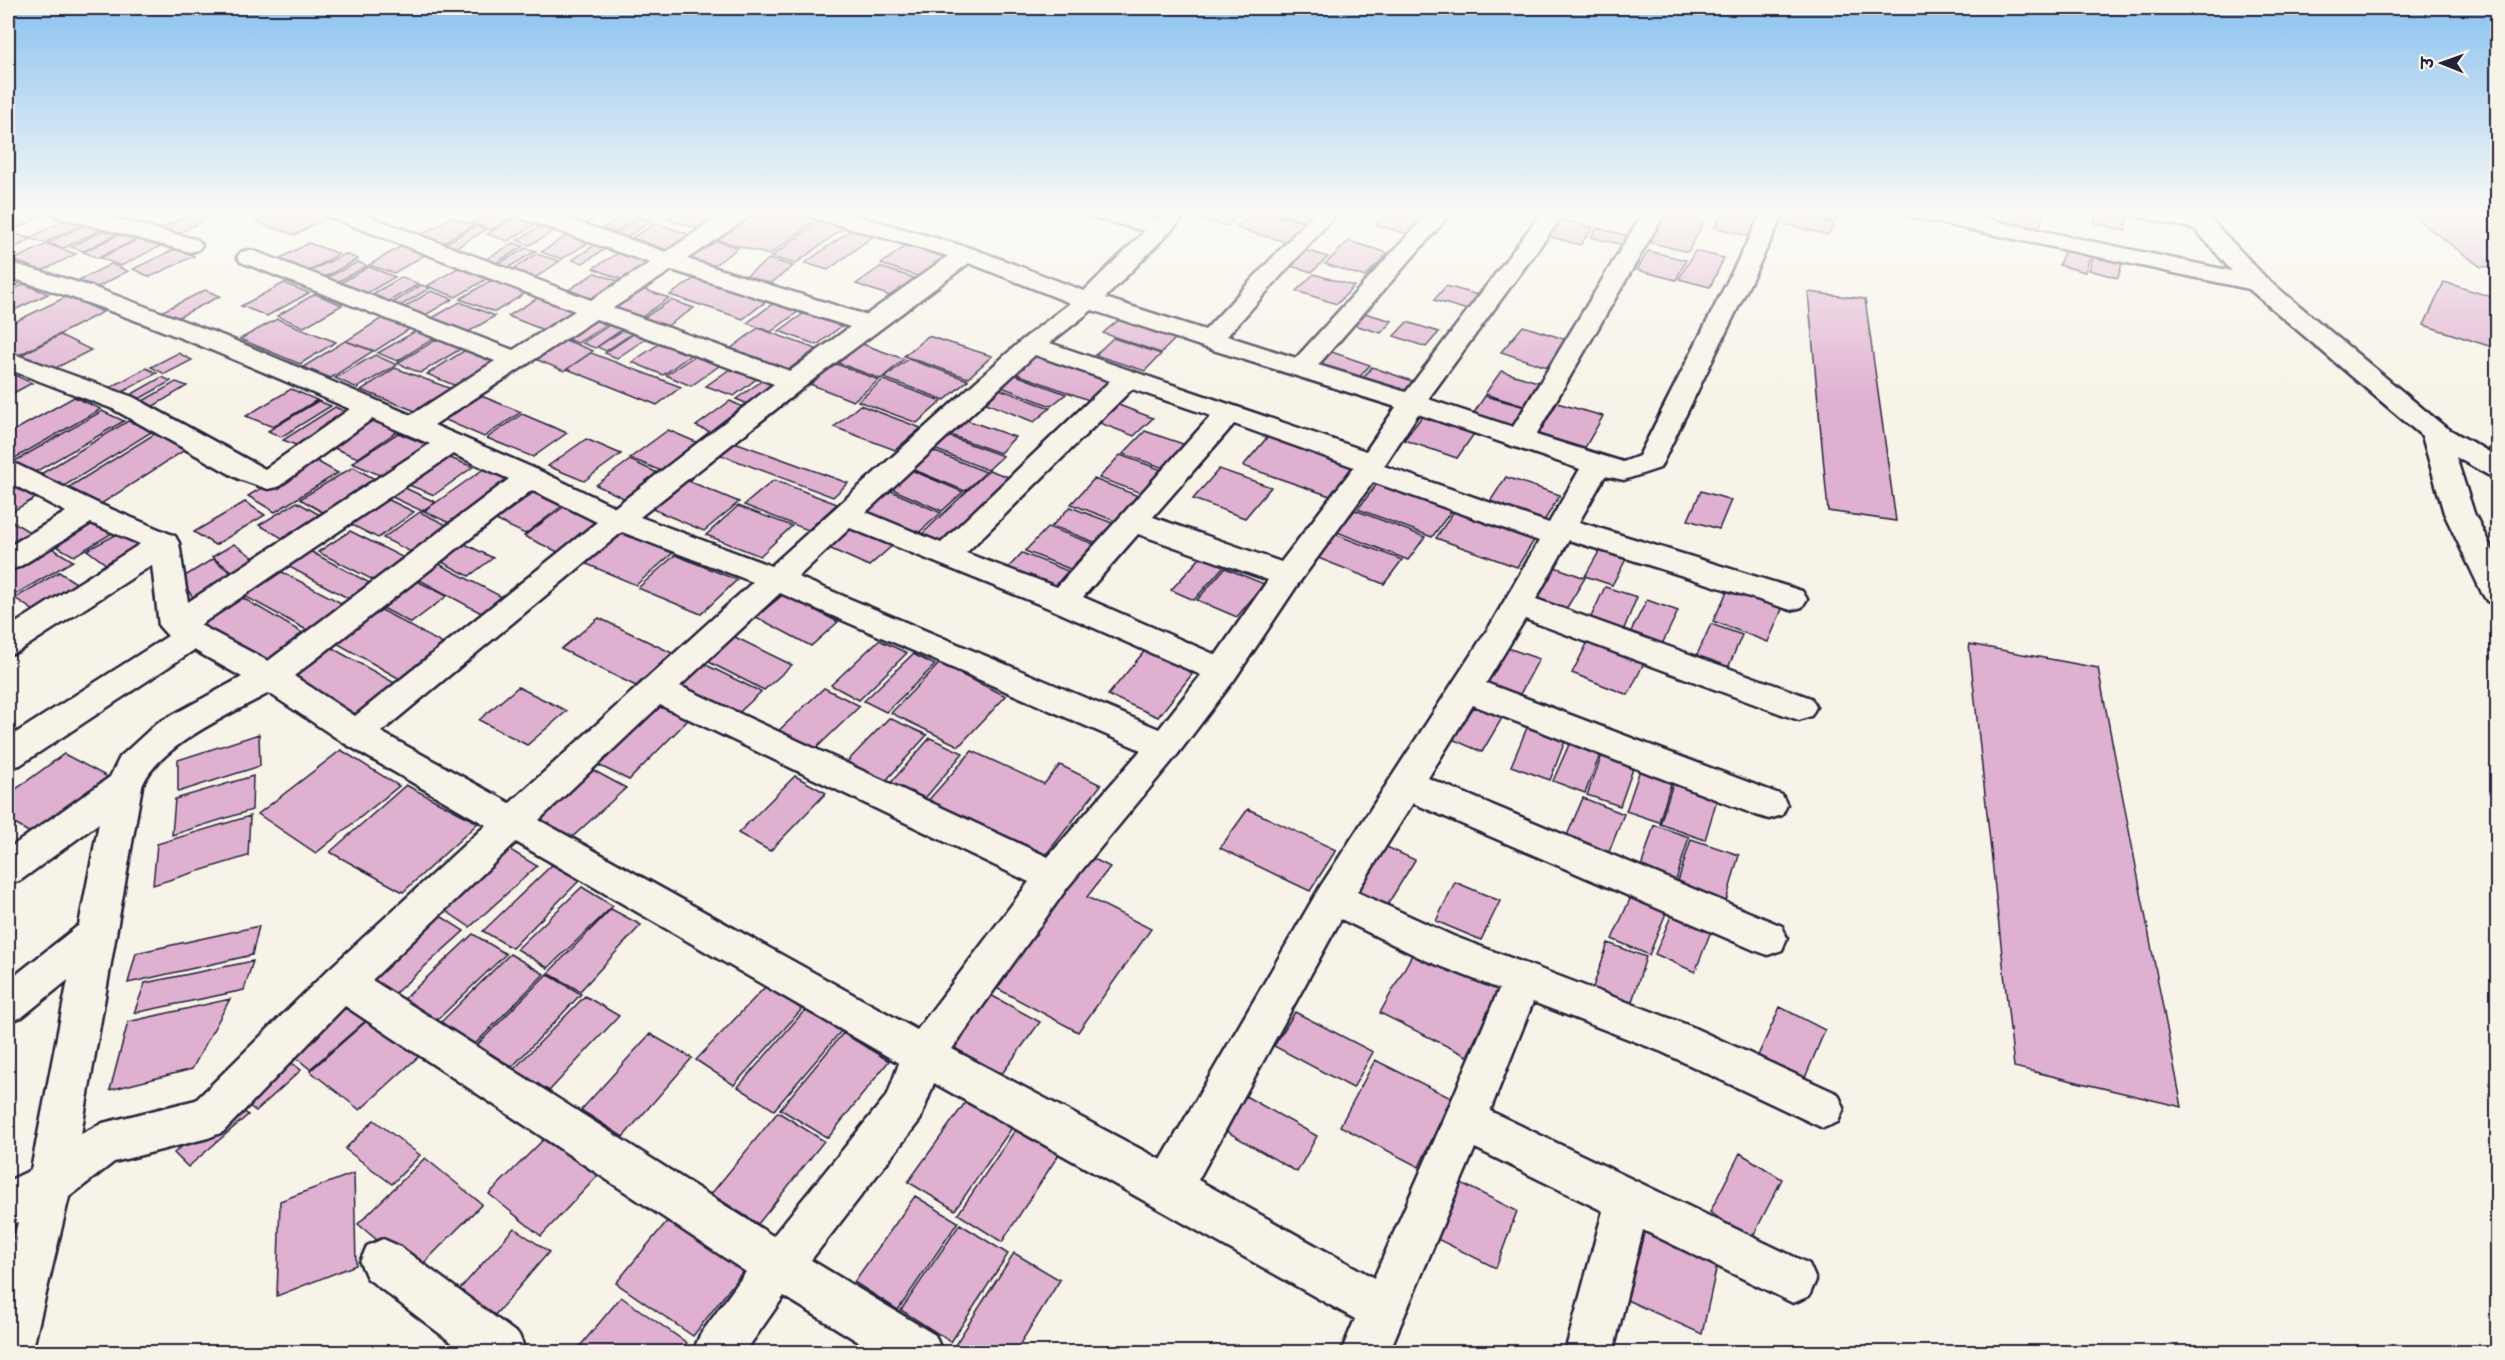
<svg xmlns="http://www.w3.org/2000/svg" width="2505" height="1360" font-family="Mali,'Playpen Sans Deva',sans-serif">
  <rect width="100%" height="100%" fill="#f7f3e8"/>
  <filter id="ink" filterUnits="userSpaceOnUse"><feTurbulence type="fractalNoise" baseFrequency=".0167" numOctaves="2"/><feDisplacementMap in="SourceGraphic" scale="12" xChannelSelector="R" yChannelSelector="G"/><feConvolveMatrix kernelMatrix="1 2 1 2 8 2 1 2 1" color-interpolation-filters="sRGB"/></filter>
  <g filter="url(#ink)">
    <path fill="#e0b0d1" stroke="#22223b" stroke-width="1.5" d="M18,211H36L45,214L8,233V216Z
      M277,211H306L327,217L295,235L255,222Z
      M364,211H384L373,217L359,213Z
      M491,211H502L515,216L491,230L471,222Z
      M546,211H578L566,218Z
      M586,211H605L585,224L572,220Z
      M679,211H713L720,213L696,228L666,219Z
      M755,211H788L817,219L769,255L715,239Z
      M1116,211H1169L1156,223Z
      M1190,211H1242L1227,226L1186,215Z
      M1254,211H1260L1305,223L1286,242L1236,228Z
      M1270,211H1318L1306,222Z
      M1389,211H1429L1408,234L1376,225Z
      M1662,211L1704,221L1688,252L1645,241Z
      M1685,211H1713L1710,217Z
      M1724,211L1761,220L1751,237L1714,227Z
      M1784,211L1834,224L1828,235L1776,222Z
      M1789,211H1841L1835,222Z
      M2006,211H2037L2045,213L2038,230L2001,220Z
      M2098,211H2130L2125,231L2094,223Z
      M2406,211H2498V266L2481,267Z
      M195,212L210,217L174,236L158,230Z
      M628,212L639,216L613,233L602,229Z
      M519,215L540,222L508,241L487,234Z
      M71,217L86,222L44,243L29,238Z
      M452,217L474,225L441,244L419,236Z
      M640,218L651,221L627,237L616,234Z
      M1557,218L1593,228L1580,245L1544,235Z
      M822,219L846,226L795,264L771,257Z
      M92,221L108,226L64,248L48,243Z
      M656,223L693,236L670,251L632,238Z
      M545,224L558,229L530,245L517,240Z
      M113,225L126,229L84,251L71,247Z
      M475,226L487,229L454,249L443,245Z
      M1597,228L1637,238L1631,247L1591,237Z
      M130,229L145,235L98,258L83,252Z
      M851,230L873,236L828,270L805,263Z
      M574,231L596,238L562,259L541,252Z
      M12,233L31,239L15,248L8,245V236Z
      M147,235L168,242L121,266L100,258Z
      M710,239L738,248L713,266L685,257Z
      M601,241L613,244L583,263L572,260Z
      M1349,241L1388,253L1365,277L1325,264Z
      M309,243L339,254L304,274L273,262Z
      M513,243L524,246L496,263L486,259Z
      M47,244L76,254L42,271L13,260Z
      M405,244L430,252L394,273L369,265Z
      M908,244L947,256L920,277L881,264Z
      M2067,244L2092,250L2085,272L2059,265Z
      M1296,247L1328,257L1312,272L1280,263Z
      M177,248L194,256L150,277L133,269Z
      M526,248L536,251L506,269L496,265Z
      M1648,251L1686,260L1676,280L1637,270Z
      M1695,251L1724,258L1710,287L1679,279Z
      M620,252L652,264L625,281L593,268Z
      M2094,252L2123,259L2118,278L2089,270Z
      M345,254L358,259L321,279L308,272Z
      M536,254L560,261L533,279L509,272Z
      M769,259L793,266L770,284L746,276Z
      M358,262L367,266L335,283L326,278Z
      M111,264L128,271L92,290L75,282Z
      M461,266L490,277L456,297L427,286Z
      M369,267L395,277L362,296L336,285Z
      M880,267L917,279L893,297L856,284Z
      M595,273L621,282L592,301L565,292Z
      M701,274L773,296L743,319L670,295Z
      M1314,274L1354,286L1337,304L1296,291Z
      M8,276L22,282L8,290Z
      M498,276L532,289L495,312L460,299Z
      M402,277L419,284L386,303L369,296Z
      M2444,282L2498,299V349L2424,325Z
      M284,283L309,293L267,316L241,306Z
      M24,284L48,294L8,313V293Z
      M421,285L430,288L400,306L391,304Z
      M631,285L669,298L639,319L601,306Z
      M1446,286L1485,297L1474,312L1434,300Z
      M205,290L220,296L169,322L155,315Z
      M431,291L453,299L422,317L401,309Z
      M1808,292L1865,299L1896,521L1828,511Z
      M315,294L342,305L304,327L277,316Z
      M68,296L103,312L19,355L8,349V325Z
      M539,297L577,311L546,331L508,316Z
      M671,300L694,308L664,328L642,319Z
      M460,302L495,316L462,336L427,321Z
      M775,302L799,311L771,332L747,323Z
      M807,311L844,324L817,345L779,331Z
      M1361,312L1392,321L1381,333L1351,324Z
      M604,315L615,319L578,343L567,339Z
      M382,318L411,328L375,351L346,341Z
      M1121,318L1177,337L1161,353L1103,333Z
      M277,319L336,342L300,364L240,339Z
      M617,320L630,324L595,348L582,343Z
      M1407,322L1439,332L1426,347L1394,336Z
      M631,325L640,328L606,351L597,347Z
      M1523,326L1567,340L1547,367L1501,352Z
      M421,328L440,335L397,361L378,353Z
      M758,328L816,349L788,370L730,349Z
      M641,329L653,334L617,358L605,353Z
      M60,335L91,350L52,370L21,355Z
      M928,336L992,356L968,378L904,356Z
      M441,337L464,347L420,373L397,363Z
      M669,337L699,349L663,375L632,362Z
      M1113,338L1161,354L1145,371L1095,355Z
      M563,339L593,351L564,371L533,358Z
      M345,341L373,351L331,378L303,367Z
      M854,341L904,359L881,379L830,360Z
      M467,349L501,362L461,388L427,374Z
      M1326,350L1370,365L1357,380L1312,365Z
      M702,351L726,361L691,386L666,375Z
      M178,353L192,360L165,374L151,367Z
      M591,353L681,387L657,405L567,369Z
      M1029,353L1114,383L1094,402L1009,371Z
      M375,355L397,365L357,388L335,378Z
      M908,359L968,380L945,400L884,378Z
      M828,361L879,380L853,401L802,381Z
      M737,364L763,374L734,396L706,386Z
      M1372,367L1415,382L1403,396L1360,382Z
      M146,368L157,373L115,396L104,391Z
      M395,368L457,391L423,414L361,390Z
      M1501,371L1541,383L1527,407L1485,394Z
      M8,372L32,383L8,396Z
      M1013,374L1066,394L1051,406L999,386Z
      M162,377L171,381L132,403L123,399Z
      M766,378L779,384L750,405L736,399Z
      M883,380L942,401L917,423L858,401Z
      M176,382L187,386L152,407L141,402Z
      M997,388L1050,408L1034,422L981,401Z
      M291,389L317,400L273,427L246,416Z
      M469,391L521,412L484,437L432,414Z
      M1485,396L1525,407L1512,429L1471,417Z
      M74,397L101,409L8,462V434Z
      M318,401L331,406L281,437L268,431Z
      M730,401L747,409L713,433L696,426Z
      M1557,403L1603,416L1583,451L1537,437Z
      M1116,404L1153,418L1134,436L1097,422Z
      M860,405L921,428L895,450L834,427Z
      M335,407L352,415L301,447L283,440Z
      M102,411L124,421L30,475L8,465Z
      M522,414L567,433L533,457L487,438Z
      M1424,414L1476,431L1457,458L1404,440Z
      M366,417L399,430L358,458L324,444Z
      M958,417L1015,437L1000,453L942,432Z
      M128,421L153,431L61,488L36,477Z
      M668,430L703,445L666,473L630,458Z
      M1145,431L1189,446L1167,469L1123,454Z
      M156,433L191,446L101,504L66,489Z
      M398,433L435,448L389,479L352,463Z
      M1271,433L1361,464L1336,498L1243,466Z
      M948,436L1003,456L988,470L934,449Z
      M586,439L621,454L584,481L548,466Z
      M729,440L848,483L833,497L713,452Z
      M933,451L986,472L965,491L912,469Z
      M440,454L473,467L434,495L401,482Z
      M1120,455L1165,471L1144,494L1099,478Z
      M311,458L338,473L275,512L248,496Z
      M630,460L664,476L630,501L596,485Z
      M353,467L384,484L331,517L300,499Z
      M485,468L519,483L458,527L424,511Z
      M1219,469L1271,487L1245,518L1193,499Z
      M911,470L963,492L942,511L890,488Z
      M989,470L1017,480L948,548L920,536Z
      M679,477L739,502L704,531L643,505Z
      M1506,477L1560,495L1544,521L1489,503Z
      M1094,479L1141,497L1118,522L1071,504Z
      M774,480L837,504L808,530L744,505Z
      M1380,480L1454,507L1432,537L1358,509Z
      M12,483L39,496L8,514V486Z
      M403,487L435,502L422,511L390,496Z
      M889,490L941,513L916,535L864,511Z
      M1701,491L1731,500L1719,529L1688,520Z
      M533,493L562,506L525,534L496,520Z
      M385,498L414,512L378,538L348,523Z
      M245,502L265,515L215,545L194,532Z
      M297,502L329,520L291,543L259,525Z
      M565,506L601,522L560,553L524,536Z
      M738,506L792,526L760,556L706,535Z
      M1070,507L1115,524L1097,543L1052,526Z
      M1456,508L1537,536L1517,567L1436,538Z
      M1355,510L1425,537L1408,560L1337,532Z
      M420,512L459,531L421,557L383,538Z
      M90,513L119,529L74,556L45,540Z
      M8,519L38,537L8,555Z
      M846,524L893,545L869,566L822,545Z
      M1048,527L1094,544L1070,569L1025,551Z
      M621,530L674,552L636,585L582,562Z
      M123,531L150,550L114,570L87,550Z
      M350,531L414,563L383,585L318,552Z
      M1332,533L1402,560L1384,584L1313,556Z
      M42,542L73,561L9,598L8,597V561Z
      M463,543L493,558L469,576L438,560Z
      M1604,543L1630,552L1612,585L1585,576Z
      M234,544L263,564L241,577L212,557Z
      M304,548L381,589L359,604L282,563Z
      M1022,553L1068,571L1052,589L1006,570Z
      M675,555L737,580L701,614L638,588Z
      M1201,557L1224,566L1194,600L1171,590Z
      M213,559L239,579L197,603L180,579Z
      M437,563L506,599L485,615L416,578Z
      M1552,566L1585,578L1566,609L1532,596Z
      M1225,568L1264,584L1237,617L1197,600Z
      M280,571L351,608L314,634L243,595Z
      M59,572L87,590L43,617L15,598Z
      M413,579L447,596L411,623L377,605Z
      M1605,587L1637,597L1623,631L1590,619Z
      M1729,588L1783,607L1768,642L1713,621Z
      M784,594L838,622L811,646L756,617Z
      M241,597L308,636L262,668L195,627Z
      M1647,600L1678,611L1662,644L1630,633Z
      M378,608L445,645L400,679L333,641Z
      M599,618L672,653L636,686L561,649Z
      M1711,624L1742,635L1728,668L1696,657Z
      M731,635L792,665L764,690L703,659Z
      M1590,638L1646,659L1628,695L1572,673Z
      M879,640L907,653L859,700L831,685Z
      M1969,644L2098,668L2182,1107L2014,1067Z
      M1148,647L1197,668L1158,717L1108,695Z
      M1505,647L1539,659L1519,696L1485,683Z
      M332,648L400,686L359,716L291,678Z
      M913,654L935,665L886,712L864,701Z
      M696,660L761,692L732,719L667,686Z
      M939,664L1006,696L959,746L891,713Z
      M518,687L567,711L527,745L479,720Z
      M824,688L860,706L811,753L775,734Z
      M1469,699L1505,713L1482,752L1445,736Z
      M656,702L691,717L629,780L592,762Z
      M889,718L927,735L881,786L842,767Z
      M1529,723L1567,736L1550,780L1511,766Z
      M259,734L260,766L178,792V760Z
      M930,738L963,753L921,803L887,787Z
      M1571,740L1602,750L1585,793L1553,781Z
      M341,750L399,786L316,853L258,814Z
      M1604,750L1636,760L1620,806L1587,795Z
      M972,751L1044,784L1060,765L1101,785L1041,861L925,804Z
      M64,754L108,777L32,834L8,820V795Z
      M1642,764L1674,774L1659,822L1626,811Z
      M591,769L626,788L569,840L534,819Z
      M1676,774L1720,789L1705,840L1660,824Z
      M253,776L252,810L172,835L175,799Z
      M795,776L826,793L770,851L738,833Z
      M406,785L478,823L403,892L330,852Z
      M1583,798L1624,814L1607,857L1565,840Z
      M1248,809L1336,850L1310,891L1220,848Z
      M250,816L248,856L153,885L157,844Z
      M1654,825L1689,837L1674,887L1639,874Z
      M1691,839L1739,855L1725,905L1676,888Z
      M1376,842L1415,860L1386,907L1347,887Z
      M507,848L537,866L470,927L440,907Z
      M1086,855L1110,867L1087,897L1151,929L1078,1032L987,983Z
      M552,865L580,880L512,948L483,931Z
      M1455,882L1500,901L1481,940L1436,921Z
      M582,887L613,906L548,968L517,949Z
      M1635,888L1670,903L1649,955L1612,939Z
      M428,908L464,931L393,995L357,970Z
      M611,909L641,925L580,991L548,973Z
      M1674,909L1713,926L1695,972L1655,954Z
      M259,926L252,955L128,983L136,953Z
      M473,934L506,954L436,1021L403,1000Z
      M1608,943L1646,957L1630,1008L1591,993Z
      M1418,944L1502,984L1467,1056L1380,1013Z
      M510,954L544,974L475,1044L440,1023Z
      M253,961L244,990L134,1013L145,983Z
      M547,974L581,994L512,1067L477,1045Z
      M766,986L802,1009L734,1085L696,1060Z
      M987,993L1040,1022L1001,1075L948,1044Z
      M585,996L619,1016L549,1091L514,1069Z
      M345,998L370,1017L310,1069L285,1049Z
      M230,999L192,1069L110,1090L128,1022Z
      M1780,1007L1825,1030L1802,1085L1756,1060Z
      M805,1010L841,1031L774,1110L738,1087Z
      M1295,1012L1373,1052L1353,1088L1274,1046Z
      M369,1019L419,1056L360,1110L310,1071Z
      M843,1033L889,1061L828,1138L780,1109Z
      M650,1034L692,1058L623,1137L581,1110Z
      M283,1056L301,1070L256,1111L237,1097Z
      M1375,1060L1451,1098L1419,1167L1340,1126Z
      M1240,1093L1317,1136L1297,1172L1219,1127Z
      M970,1096L1016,1122L955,1210L908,1182Z
      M234,1102L248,1115L188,1167L174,1153Z
      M778,1112L824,1141L758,1224L711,1194Z
      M374,1120L420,1155L392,1184L345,1149Z
      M1018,1126L1061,1151L1002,1242L958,1214Z
      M556,1127L607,1166L541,1236L489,1194Z
      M1740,1153L1782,1179L1751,1240L1710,1212Z
      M425,1158L482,1204L415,1272L358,1224Z
      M354,1173L356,1265L277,1296L280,1201Z
      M1451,1178L1517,1211L1496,1268L1427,1234Z
      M915,1196L958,1222L898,1310L854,1282Z
      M678,1208L754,1257L693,1336L616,1283Z
      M1639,1221L1719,1256L1702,1334L1618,1296Z
      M960,1224L1008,1254L951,1342L901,1310Z
      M514,1228L549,1252L495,1315L459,1290Z
      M1014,1253L1060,1280L1015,1352H967L955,1345Z
      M621,1297L687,1343L680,1352H575Z"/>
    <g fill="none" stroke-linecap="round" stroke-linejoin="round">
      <defs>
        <path id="minor" d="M52,211H88L198,240L202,245L198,250L190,252L55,216Z
          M324,211H355L591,300L650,263L515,216L512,211H545L666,252L727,211H753L750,216L687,259L866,315L948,256L807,216L804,211H839L974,249L1084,291L1145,231L1089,216L1086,211H1122L1157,220L1166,211H1190L1105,298L1205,330L1316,211H1339L1227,336L1296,358L1430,211H1453L1318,365L1406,392L1543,211H1566L1428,399L1513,427L1644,211H1666L1536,435L1623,462L1639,456L1763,211H1785L1660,468L1624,480L1605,476L1579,522L1802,591L1807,599L1802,607L1791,610L1569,540L1536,599L1811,698L1816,707L1811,716L1799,720L1787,716L1525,619L1486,683L1782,795L1787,805L1782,815L1769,819L1756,815L1473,705L1428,778L1782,926L1787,938L1782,950L1768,955L1754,950L1413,803L1357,892L1453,936L1690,1026L1838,1094L1844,1108L1838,1122L1823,1128L1662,1052L1533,1002L1490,1111L1809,1264L1816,1280L1809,1296L1793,1303L1643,1230L1613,1352H1565L1603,1211L1475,1148L1389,1352H1341L1355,1319L934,1083L920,1120L811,1260L935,1335L942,1352H875L784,1296L745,1352H693L700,1335L746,1272L345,1006L223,1132L208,1138L114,1162L69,1197L32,1352H8V1263L18,1222L8,1226V1181L31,1170L68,980L22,1017L8,1022V981L79,925L99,823L21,880L8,885V849L110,777L120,757L156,724L242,677L194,650L20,765L8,768V738L168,636L159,626L152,565L19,651L8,655V628L140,544L91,523L19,567L8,570V547L66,512L8,482V462L18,465L99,504L175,536L179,543L188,602L430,444L372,419L278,487L268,489L239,479L113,409L8,369V352L133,397L265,469L350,409C237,360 125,312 8,277V262L93,287L224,336L411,415L495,361L241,262L237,257L241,252L249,250L257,252L513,350L575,311L327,216ZM969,263L1070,303L1022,340L771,566L640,517L819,375ZM672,270L850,327L790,371L613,308ZM1092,310L1200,346L1396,407L1366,451L1050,343ZM596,319L774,384L615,507L540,471L434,425ZM1035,355L1110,381L941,543L866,512ZM1132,389L1211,416L1057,587L966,553ZM1418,414L1580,469L1549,523L1384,466ZM1234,424L1354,467L1281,562L1153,517ZM453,454L509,479L268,661L200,625ZM1373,482L1539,541L1491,624L1320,887L1161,1160L952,1049L1067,888L1177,755L1234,680L1298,584ZM532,490L597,522L355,716L294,676ZM850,528L1051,609L1201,675L1159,729L798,577ZM622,532L753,582L510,803L381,732ZM1138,534L1268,580L1216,655L1083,597ZM780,593L1141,750L1048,857L680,686ZM269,693L344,743L486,825L328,970L196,1100L103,1123L81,1134L142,786C159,745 231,714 269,693ZM660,705L1029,882L917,1030L539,820ZM516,842L899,1063L888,1094L773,1236L372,980ZM1341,919L1425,960L1499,989L1446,1114L1374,1278L1198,1180Z
          M1905,211H1948L2232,271L2195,229L2136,216L2133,211H2203L2266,278L2445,427L2498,457V478L2488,475L2456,457L2474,513L2498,561V604L2487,601L2482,593L2444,513L2422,436L2249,289L1916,218L1908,216Z
          M383,1239L399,1246L519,1335L526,1352H464L367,1278L360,1262L367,1246Z"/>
      </defs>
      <use href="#minor" stroke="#22223b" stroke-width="5"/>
      <use href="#minor" fill="#f7f3e8" fill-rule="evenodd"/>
    </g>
  </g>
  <linearGradient id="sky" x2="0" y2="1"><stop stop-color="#8bc2f1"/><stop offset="0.53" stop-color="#fbfaf5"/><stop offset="1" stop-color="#fbfaf5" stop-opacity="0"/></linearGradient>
  <rect width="2505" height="401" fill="url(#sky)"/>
  <rect width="2505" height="1360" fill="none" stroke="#f7f3e8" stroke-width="30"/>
  <rect x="15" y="15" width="2475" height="1330" fill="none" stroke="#22223b" stroke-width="2" filter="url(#ink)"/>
  <g transform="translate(2442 63) rotate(271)" stroke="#f7f3e8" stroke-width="4.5" paint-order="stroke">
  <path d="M0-4.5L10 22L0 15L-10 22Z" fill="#22223b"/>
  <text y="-9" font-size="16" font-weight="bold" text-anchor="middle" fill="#22223b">उ</text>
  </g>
</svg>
